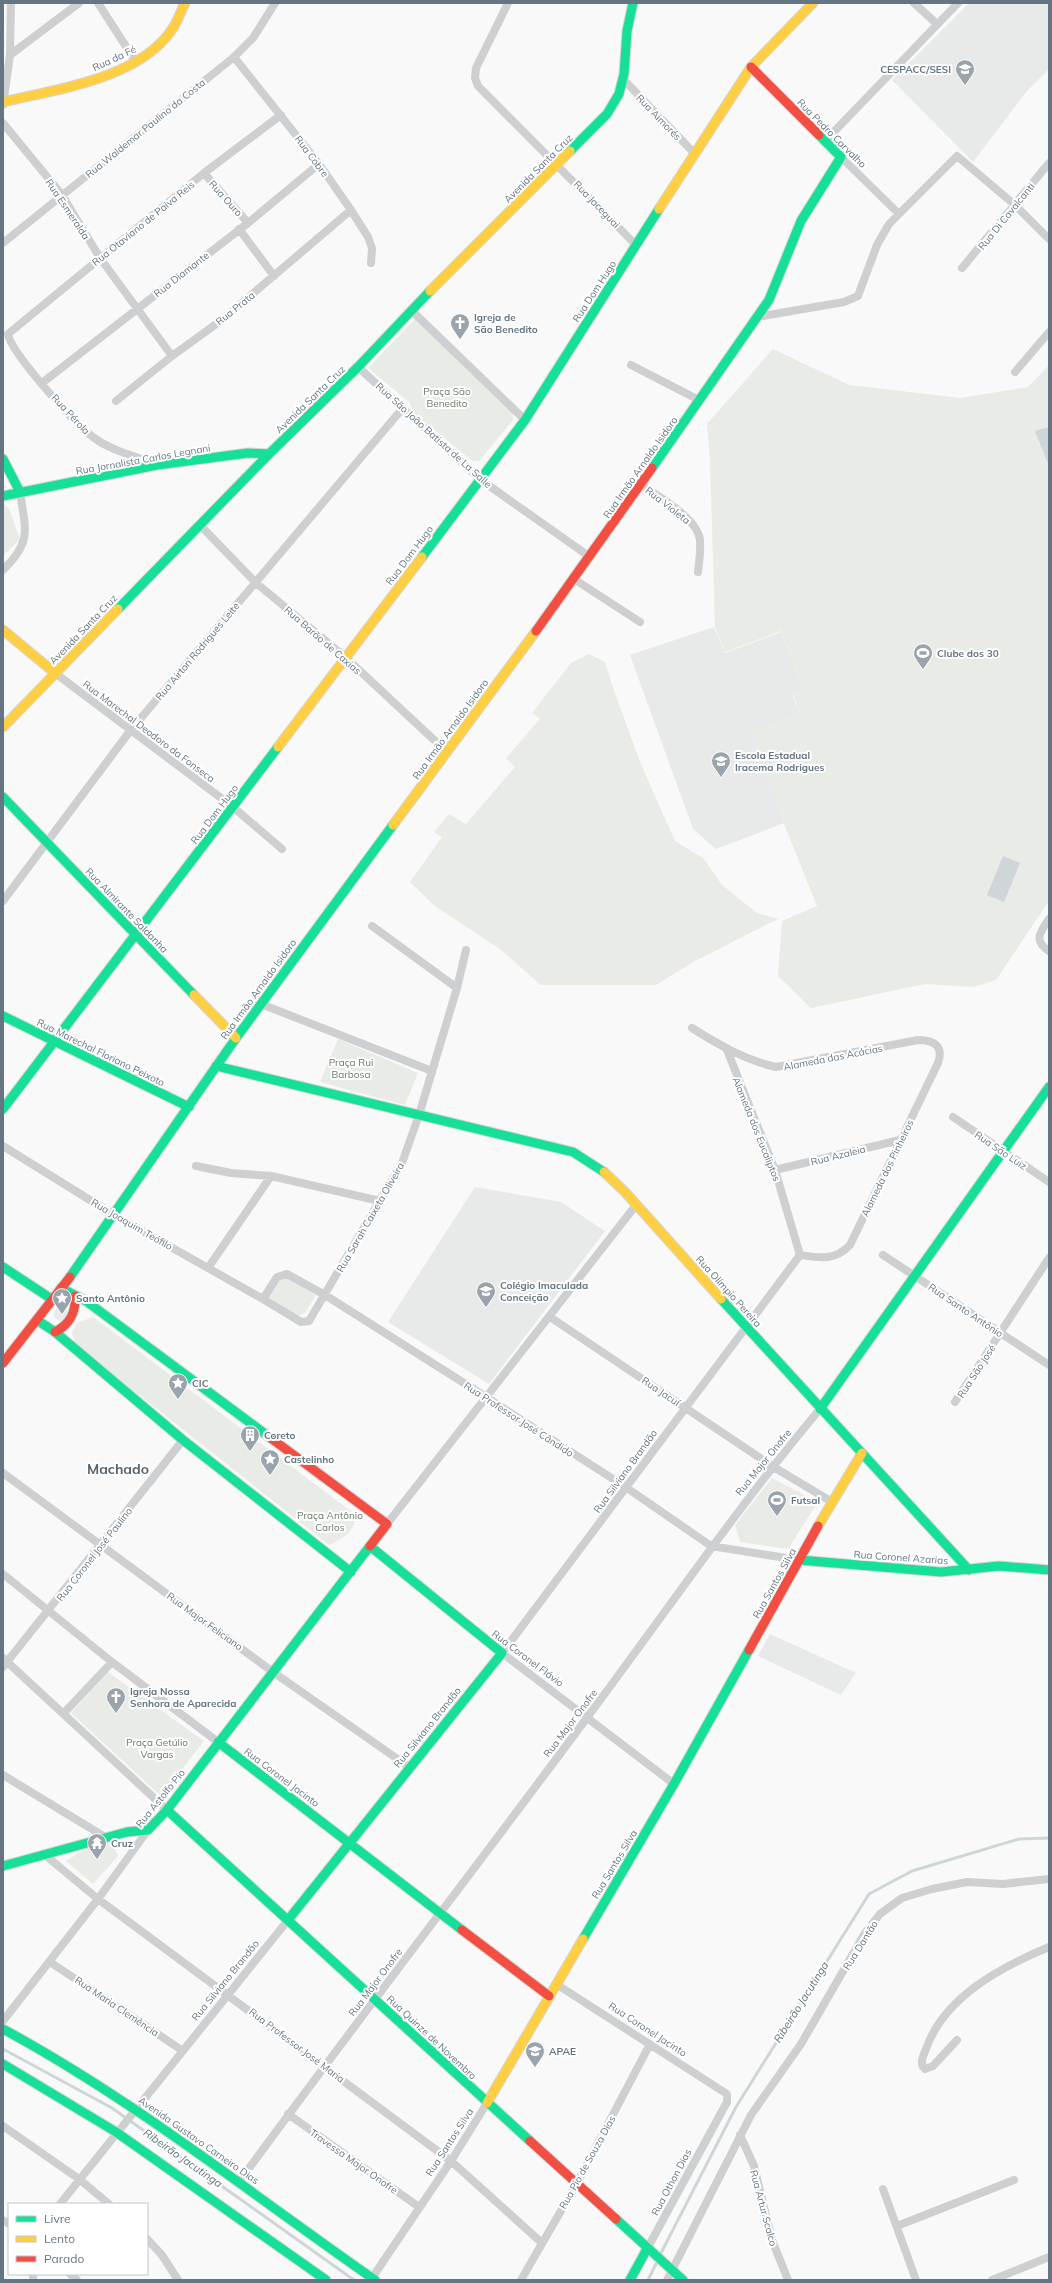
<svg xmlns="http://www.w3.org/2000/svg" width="1052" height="2283" font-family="Mulish,sans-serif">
  <rect width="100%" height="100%" fill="#f9f9f9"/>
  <path fill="#e8e9e9" d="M969,3H1049V69L1027,91L973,162L892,80Z
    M714,627L725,653L781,632L805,691L793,696L800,714L753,732L784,823L716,849L693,829L630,655Z
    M475,1187L561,1202L605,1231L489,1384L388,1322Z
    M770,1634L856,1673L841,1695L758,1656Z"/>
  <path fill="#e8ebe6" d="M415,319L513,412V420L479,461H472L414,413L409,402L368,368Z
    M773,349L849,385L961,398L1028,387L1049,365V901L996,980L973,987L925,984L811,1008L778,976L782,921L817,906L784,824L753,732L800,714L794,696L805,691L781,631L725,652L715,627L710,459L707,424Z
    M3,503L9,509L20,539L3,556Z
    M589,654L605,662L612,685L640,762L675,841L704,859L722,885L757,913L778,919L693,962L656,985H541L500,949L435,906L410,882L442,837L434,832L449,814L466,824L515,767L506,758L540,719L532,713L571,663Z
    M338,1039L418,1073L405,1105L320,1082Z
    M286,1277L316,1295L305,1313L298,1316L268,1297L278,1281Z
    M54 1314a7 7 0 1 1 14 0a7 7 0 1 1-14 0Z
    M93,1317L356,1515C353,1534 345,1537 329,1545L76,1345L72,1333L77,1323Z
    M772,1478L818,1502L788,1549L740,1542L735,1525Z
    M108,1672L204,1741L161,1796L71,1713Z
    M95,1843H113L118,1856L93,1884L66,1861Z"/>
  <path fill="#ced6d9" d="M1049,427V466L1035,431Z
    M1003,856L1020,863L1004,902L987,895Z"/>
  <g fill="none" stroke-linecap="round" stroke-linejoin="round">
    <path stroke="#ced6d9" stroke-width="3" d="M3,2049L112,2108L354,2280
      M660,2255L736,2107L869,1894L912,1871L1019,1839L1049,1838
      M648,2280L658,2260"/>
    <defs>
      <path id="fast" d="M570,151L607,114L619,94L624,74L627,31L633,3
        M3,459L20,492
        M652,468L769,300L801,221L841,157L819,135
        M3,496L157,465L248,453L269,454
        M422,557L525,420L659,209
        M118,609L269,454L358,367L430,291
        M3,797L194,995
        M3,1016L189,1107
        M216,1066L573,1152L604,1172
        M3,1109L278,747
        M3,1267L53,1300
        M70,1277L236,1038L393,825
        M61,1288L86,1301L272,1439
        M721,1299L969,1570
        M37,1320L55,1332L183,1440L351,1572
        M820,1409L1049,1087
        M799,1560L941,1572L999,1566L1049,1570
        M218,1742L462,1930
        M167,1810L530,2141
        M3,1866L127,1832L148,1830L167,1810L370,1546
        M288,1920L502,1653L371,1547
        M583,1939L674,1784L749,1650
        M3,2029C136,2101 251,2194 375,2280
        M3,2064L116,2132L326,2280
        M616,2219L683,2280
        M630,2280L647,2249"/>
      <path id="slow" d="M3,102C57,89 140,79 173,28C178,20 181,11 185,3
        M659,209L751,67L813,3
        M430,291L570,151
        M3,630L55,673
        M3,727L118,609
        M278,747L422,557
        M393,825L536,631
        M194,995L236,1038
        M604,1172L625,1192L721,1299
        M818,1526L862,1453
        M487,2103L583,1939"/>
      <path id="jam" d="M751,67L819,135
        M536,631L652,468
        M55,1332C70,1324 76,1313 75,1296
        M3,1363L70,1277
        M272,1439L387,1524L370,1546
        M749,1650L818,1526
        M462,1930L549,1996
        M530,2141L616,2219"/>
    </defs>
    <use href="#fast" stroke="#d5d6d7" stroke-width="11"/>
    <use href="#slow" stroke="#d5d6d7" stroke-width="11"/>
    <use href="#jam" stroke="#d5d6d7" stroke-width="11"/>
    <path stroke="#cecfd0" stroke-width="8" d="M98,3L136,62
      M508,3L476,68L475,78L478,86L636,245
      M914,3L937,24
      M10,55L79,3
      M234,57L319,164L351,210L368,237L372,248L371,263
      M624,80L694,153
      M3,105L10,55L11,3
      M3,123L62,195L100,258L172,356
      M825,141L958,3
      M841,157L899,214
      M204,173L248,223
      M239,229L274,276
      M3,243L234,57L253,38L275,3
      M962,268L1049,163
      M411,310L525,420
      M757,317L844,302L858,296L877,245L889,224L957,156L1015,205L1049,239
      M631,365L699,400
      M358,367L481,480L590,557
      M1015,372L1049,332
      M42,383L248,223L319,164
      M116,401L172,356L223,319L351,210
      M157,465C136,456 111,451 93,437C76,426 10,351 8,334L204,173L281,115
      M642,485C659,497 699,519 700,541C701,551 699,562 698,572
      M200,525L255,582L345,657L447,752
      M3,570C33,541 25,529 20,492
      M574,579L640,622
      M55,673L233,807L282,849
      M3,901L130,731L402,409
      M1049,919C1040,932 1033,941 1049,951
      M372,926L457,988
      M261,1004L432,1071
      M692,1028C719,1045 745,1060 776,1067L918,1040C934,1040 944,1046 938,1063L850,1245C835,1261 820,1258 800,1255
      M727,1050L775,1170L800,1255
      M953,1117L1049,1182
      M3,1146L114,1215L263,1299L301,1322L309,1321L402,1163L419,1115L457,988L466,950
      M196,1166L231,1173L271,1176L380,1201
      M775,1170L900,1140
      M883,1255L1049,1365
      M208,1268L271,1176
      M263,1299L277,1277L287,1274L325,1295L486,1397L627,1488L711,1546L799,1560
      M550,1317L772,1466L832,1502
      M955,1402L1049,1258
      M3,1473L273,1672L409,1767
      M387,1524L636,1205
      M3,1574L112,1662L218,1742
      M3,1658L167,1810
      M3,1667L183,1440
      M64,1713L112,1662
      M3,1775L105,1837
      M674,1784L502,1653L800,1255
      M45,1855L98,1899L451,2161L542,2243
      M50,1962L183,2051
      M556,1984L727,2094V2102L647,2249
      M3,2021L98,1899L148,1830
      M957,2040L933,2066L925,2069C919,2064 923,2056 926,2049C944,1997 1001,1967 1049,1947
      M288,2114L419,2207
      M3,2126L79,2179L109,2204
      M740,2135L754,2166L772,2240L788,2280
      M239,2182C353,2026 471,1874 586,1719C664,1615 736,1509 820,1409
      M883,2189L916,2280
      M60,2204L288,1920
      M3,2220L9,2224
      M897,2226L1014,2180
      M147,2239L162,2255L178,2280
      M33,2274V2280
      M70,2274L77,2280
      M372,2278L451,2161L487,2103
      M521,2280L577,2183L650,2044
      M667,2280L751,2115L801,2044L865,1933L880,1914L902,1898L932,1889L967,1882L1003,1884L1049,1879
      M992,2280L1049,2257"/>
    <use href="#fast" stroke="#16e098" stroke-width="9"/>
    <use href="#slow" stroke="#ffcf43" stroke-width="9"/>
    <use href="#jam" stroke="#f24e42" stroke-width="9"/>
  </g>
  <defs>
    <symbol id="school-pin" viewBox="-11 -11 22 30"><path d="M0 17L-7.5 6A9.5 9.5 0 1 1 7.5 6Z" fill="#99a4ac" stroke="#fff"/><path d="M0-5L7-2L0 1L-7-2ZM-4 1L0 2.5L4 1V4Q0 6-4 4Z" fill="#fff"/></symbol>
    <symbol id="church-pin" viewBox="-11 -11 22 30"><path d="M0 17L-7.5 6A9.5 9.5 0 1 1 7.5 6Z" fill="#99a4ac" stroke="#fff"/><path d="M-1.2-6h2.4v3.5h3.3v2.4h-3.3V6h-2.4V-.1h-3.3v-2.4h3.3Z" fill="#fff"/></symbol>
    <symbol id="stadium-pin" viewBox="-11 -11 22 30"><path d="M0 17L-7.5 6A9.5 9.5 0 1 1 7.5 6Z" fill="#99a4ac" stroke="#fff"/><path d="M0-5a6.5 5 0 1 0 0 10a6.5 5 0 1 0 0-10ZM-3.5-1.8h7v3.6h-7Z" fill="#fff"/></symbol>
    <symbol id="sight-pin" viewBox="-11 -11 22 30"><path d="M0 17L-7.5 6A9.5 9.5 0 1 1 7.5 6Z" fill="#99a4ac" stroke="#fff"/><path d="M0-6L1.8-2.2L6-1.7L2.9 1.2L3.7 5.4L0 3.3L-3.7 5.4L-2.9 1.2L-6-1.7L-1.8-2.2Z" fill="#fff"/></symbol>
    <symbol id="building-pin" viewBox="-11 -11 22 30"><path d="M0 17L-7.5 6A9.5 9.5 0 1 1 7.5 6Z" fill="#99a4ac" stroke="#fff"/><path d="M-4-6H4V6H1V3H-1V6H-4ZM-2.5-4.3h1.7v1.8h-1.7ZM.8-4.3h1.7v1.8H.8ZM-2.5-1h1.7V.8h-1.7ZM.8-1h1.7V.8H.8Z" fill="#fff"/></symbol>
    <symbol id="temple-pin" viewBox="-11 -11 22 30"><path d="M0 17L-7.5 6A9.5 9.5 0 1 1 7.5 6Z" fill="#99a4ac" stroke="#fff"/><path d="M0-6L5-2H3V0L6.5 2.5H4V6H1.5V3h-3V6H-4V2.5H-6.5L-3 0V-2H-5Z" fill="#fff"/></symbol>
  </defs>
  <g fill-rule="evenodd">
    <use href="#school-pin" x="954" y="58" width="22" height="30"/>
    <use href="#church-pin" x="449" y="312" width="22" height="30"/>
    <use href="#stadium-pin" x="912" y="642" width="22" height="30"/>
    <use href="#school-pin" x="710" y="750" width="22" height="30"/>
    <use href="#school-pin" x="475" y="1280" width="22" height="30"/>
    <use href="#sight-pin" x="51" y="1287" width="22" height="30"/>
    <use href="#sight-pin" x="167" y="1372" width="22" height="30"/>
    <use href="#building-pin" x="239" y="1424" width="22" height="30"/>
    <use href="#sight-pin" x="259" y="1448" width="22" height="30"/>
    <use href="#stadium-pin" x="766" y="1489" width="22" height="30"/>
    <use href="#church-pin" x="105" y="1686" width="22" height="30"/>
    <use href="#temple-pin" x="86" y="1832" width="22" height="30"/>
    <use href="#school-pin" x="524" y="2040" width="22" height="30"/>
  </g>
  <g text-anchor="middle" stroke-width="4" stroke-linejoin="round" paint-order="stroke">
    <g font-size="10" fill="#657683" stroke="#fff">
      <text transform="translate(114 58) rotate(-25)" y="4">Rua da Fé</text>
      <text transform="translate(659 117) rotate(46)" y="4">Rua Aimorés</text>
      <text transform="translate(145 128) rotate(-39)" y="4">Rua Waldemar Paulino da Costa</text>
      <text transform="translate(832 133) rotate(45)" y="4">Rua Pedro Carvalho</text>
      <text transform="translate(312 156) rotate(53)" y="4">Rua Cobre</text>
      <text transform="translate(538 168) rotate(-45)" y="4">Avenida Santa Cruz</text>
      <text transform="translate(226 198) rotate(48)" y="4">Rua Ouro</text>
      <text transform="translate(597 204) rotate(46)" y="4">Rua Jaceguai</text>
      <text transform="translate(68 209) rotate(56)" y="4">Rua Esmeralda</text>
      <text transform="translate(1006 216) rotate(-51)" y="4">Rua Di Cavalcanti</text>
      <text transform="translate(143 223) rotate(-39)" y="4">Rua Otaviano de Paiva Reis</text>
      <text transform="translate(181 274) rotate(-38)" y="4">Rua Diamante</text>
      <text transform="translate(594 291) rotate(-57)" y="4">Rua Dom Hugo</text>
      <text transform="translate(235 308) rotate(-39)" y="4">Rua Prata</text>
      <text transform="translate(310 399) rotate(-44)" y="4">Avenida Santa Cruz</text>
      <text transform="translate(71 414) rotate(47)" y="4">Rua Pérola</text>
      <text transform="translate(434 435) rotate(42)" y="4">Rua São João Batista de La Salle</text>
      <text transform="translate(143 459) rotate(-10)" y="4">Rua Jornalista Carlos Legnani</text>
      <text transform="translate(640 467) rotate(-55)" y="4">Rua Irmão Arnaldo Isidoro</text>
      <text transform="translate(668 505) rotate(38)" y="4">Rua Violeta</text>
      <text transform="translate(409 555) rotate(-53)" y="4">Rua Dom Hugo</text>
      <text transform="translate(83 629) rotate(-46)" y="4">Avenida Santa Cruz</text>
      <text transform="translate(323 640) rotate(41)" y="4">Rua Barão de Caxias</text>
      <text transform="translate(197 651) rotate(-50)" y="4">Rua Airton Rodrigues Leite</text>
      <text transform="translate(450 729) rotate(-54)" y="4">Rua Irmão Arnaldo Isidoro</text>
      <text transform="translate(149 731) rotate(37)" y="4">Rua Marechal Deodoro da Fonseca</text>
      <text transform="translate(214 814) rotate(-53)" y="4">Rua Dom Hugo</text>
      <text transform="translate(127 910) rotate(46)" y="4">Rua Almirante Saldanha</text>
      <text transform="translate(258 989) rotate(-54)" y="4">Rua Irmão Arnaldo Isidoro</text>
      <text transform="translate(101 1052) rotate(26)" y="4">Rua Marechal Floriano Peixoto</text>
      <text transform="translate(833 1057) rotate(-11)" y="4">Alameda das Acácias</text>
      <text transform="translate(757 1129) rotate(68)" y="4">Alameda dos Eucaliptos</text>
      <text transform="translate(1001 1150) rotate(34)" y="4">Rua São Luiz</text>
      <text transform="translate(838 1155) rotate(-14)" y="4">Rua Azaleia</text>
      <text transform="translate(887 1168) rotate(-64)" y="4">Alameda dos Pinheiros</text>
      <text transform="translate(370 1217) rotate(-60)" y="4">Rua Sarah Caixeta Oliveira</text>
      <text transform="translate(132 1224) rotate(30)" y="4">Rua Joaquim Teófilo</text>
      <text transform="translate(729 1291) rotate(48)" y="4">Rua Olímpio Pereira</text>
      <text transform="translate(966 1310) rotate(34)" y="4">Rua Santo Antônio</text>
      <text transform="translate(976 1371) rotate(-57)" y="4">Rua São José</text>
      <text transform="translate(661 1391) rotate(34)" y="4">Rua Jacuí</text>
      <text transform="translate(519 1419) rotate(33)" y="4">Rua Professor José Cândido</text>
      <text transform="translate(763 1462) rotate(-51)" y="4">Rua Major Onofre</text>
      <text transform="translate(625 1471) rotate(-54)" y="4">Rua Silviano Brandão</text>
      <text transform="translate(94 1554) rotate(-52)" y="4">Rua Coronel José Paulino</text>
      <text transform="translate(901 1557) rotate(4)" y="4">Rua Coronel Azarias</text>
      <text transform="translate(774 1583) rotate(-61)" y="4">Rua Santos Silva</text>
      <text transform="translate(205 1621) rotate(36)" y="4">Rua Major Feliciano</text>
      <text transform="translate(528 1658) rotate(37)" y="4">Rua Coronel Flávio</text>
      <text transform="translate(570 1723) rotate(-53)" y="4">Rua Major Onofre</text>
      <text transform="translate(427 1727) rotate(-51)" y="4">Rua Silviano Brandão</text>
      <text transform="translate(282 1777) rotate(37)" y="4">Rua Coronel Jacinto</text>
      <text transform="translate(160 1798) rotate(-51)" y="4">Rua Astolfo Pio</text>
      <text transform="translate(614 1864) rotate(-59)" y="4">Rua Santos Silva</text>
      <text transform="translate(860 1945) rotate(-58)" y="4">Rua Dantão</text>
      <text transform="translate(225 1980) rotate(-51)" y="4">Rua Silviano Brandão</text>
      <text transform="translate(375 1982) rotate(-53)" y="4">Rua Major Onofre</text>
      <text transform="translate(117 2006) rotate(34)" y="4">Rua Maria Clemência</text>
      <text transform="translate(648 2029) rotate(33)" y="4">Rua Coronel Jacinto</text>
      <text transform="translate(432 2037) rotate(43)" y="4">Rua Quinze de Novembro</text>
      <text transform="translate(297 2045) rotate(37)" y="4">Rua Professor José Maria</text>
      <text transform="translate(199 2140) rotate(35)" y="4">Avenida Gustavo Carneiro Dias</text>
      <text transform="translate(449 2142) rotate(-57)" y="4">Rua Santos Silva</text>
      <text transform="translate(354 2161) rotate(35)" y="4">Travessa Major Onofre</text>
      <text transform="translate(587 2162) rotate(-61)" y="4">Rua Pio de Souza Dias</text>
      <text transform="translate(671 2182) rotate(-62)" y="4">Rua Othon Dias</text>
      <text transform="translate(764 2208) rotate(75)" y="4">Rua Artur Scalco</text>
    </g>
    <g font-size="10" font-weight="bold" fill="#657683" stroke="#fff" text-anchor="start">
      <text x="951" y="73" text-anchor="end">CESPACC/SESI</text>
      <text x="474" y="321">Igreja de<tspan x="474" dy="12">São Benedito</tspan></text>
      <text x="937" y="657">Clube dos 30</text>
      <text x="735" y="759">Escola Estadual<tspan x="735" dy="12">Iracema Rodrigues</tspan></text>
      <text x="500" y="1289">Colégio Imaculada<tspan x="500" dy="12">Conceição</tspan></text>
      <text x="76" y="1302">Santo Antônio</text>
      <text x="192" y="1387">CIC</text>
      <text x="264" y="1439">Coreto</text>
      <text x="284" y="1463">Castelinho</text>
      <text x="791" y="1504">Futsal</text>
      <text x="130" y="1695">Igreja Nossa<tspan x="130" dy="12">Senhora de Aparecida</tspan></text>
      <text x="111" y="1847">Cruz</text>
      <text x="549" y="2055">APAE</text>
    </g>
    <g font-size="10" fill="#687a64" stroke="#fff">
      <text x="447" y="395">Praça São<tspan x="447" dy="12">Benedito</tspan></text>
      <text x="351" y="1066">Praça Rui<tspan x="351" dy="12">Barbosa</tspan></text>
      <text x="330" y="1519">Praça Antônio<tspan x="330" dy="12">Carlos</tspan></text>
      <text x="157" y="1746">Praça Getúlio<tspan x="157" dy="12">Vargas</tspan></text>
    </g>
    <g font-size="11" font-style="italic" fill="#60757c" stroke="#fff">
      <text transform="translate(801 2002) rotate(-58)" y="4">Ribeirão Jacutinga</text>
      <text transform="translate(183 2158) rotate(35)" y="4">Ribeirão Jacutinga</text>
    </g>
    <g font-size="14" font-weight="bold" fill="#57646e" stroke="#fff">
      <text x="118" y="1474">Machado</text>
    </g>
  </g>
  <rect width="1052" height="2283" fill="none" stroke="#657683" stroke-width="8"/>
  <rect x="8" y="2203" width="140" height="72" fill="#ffffff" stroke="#c1c8cd"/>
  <rect x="16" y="2216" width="20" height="6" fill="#16e098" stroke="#c1c8cd"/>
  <text x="44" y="2223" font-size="12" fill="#657683">Livre</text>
  <rect x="16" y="2236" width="20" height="6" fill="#ffcf43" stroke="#c1c8cd"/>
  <text x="44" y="2243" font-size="12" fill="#657683">Lento</text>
  <rect x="16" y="2256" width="20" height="6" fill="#f24e42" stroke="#c1c8cd"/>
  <text x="44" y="2263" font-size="12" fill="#657683">Parado</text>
</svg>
